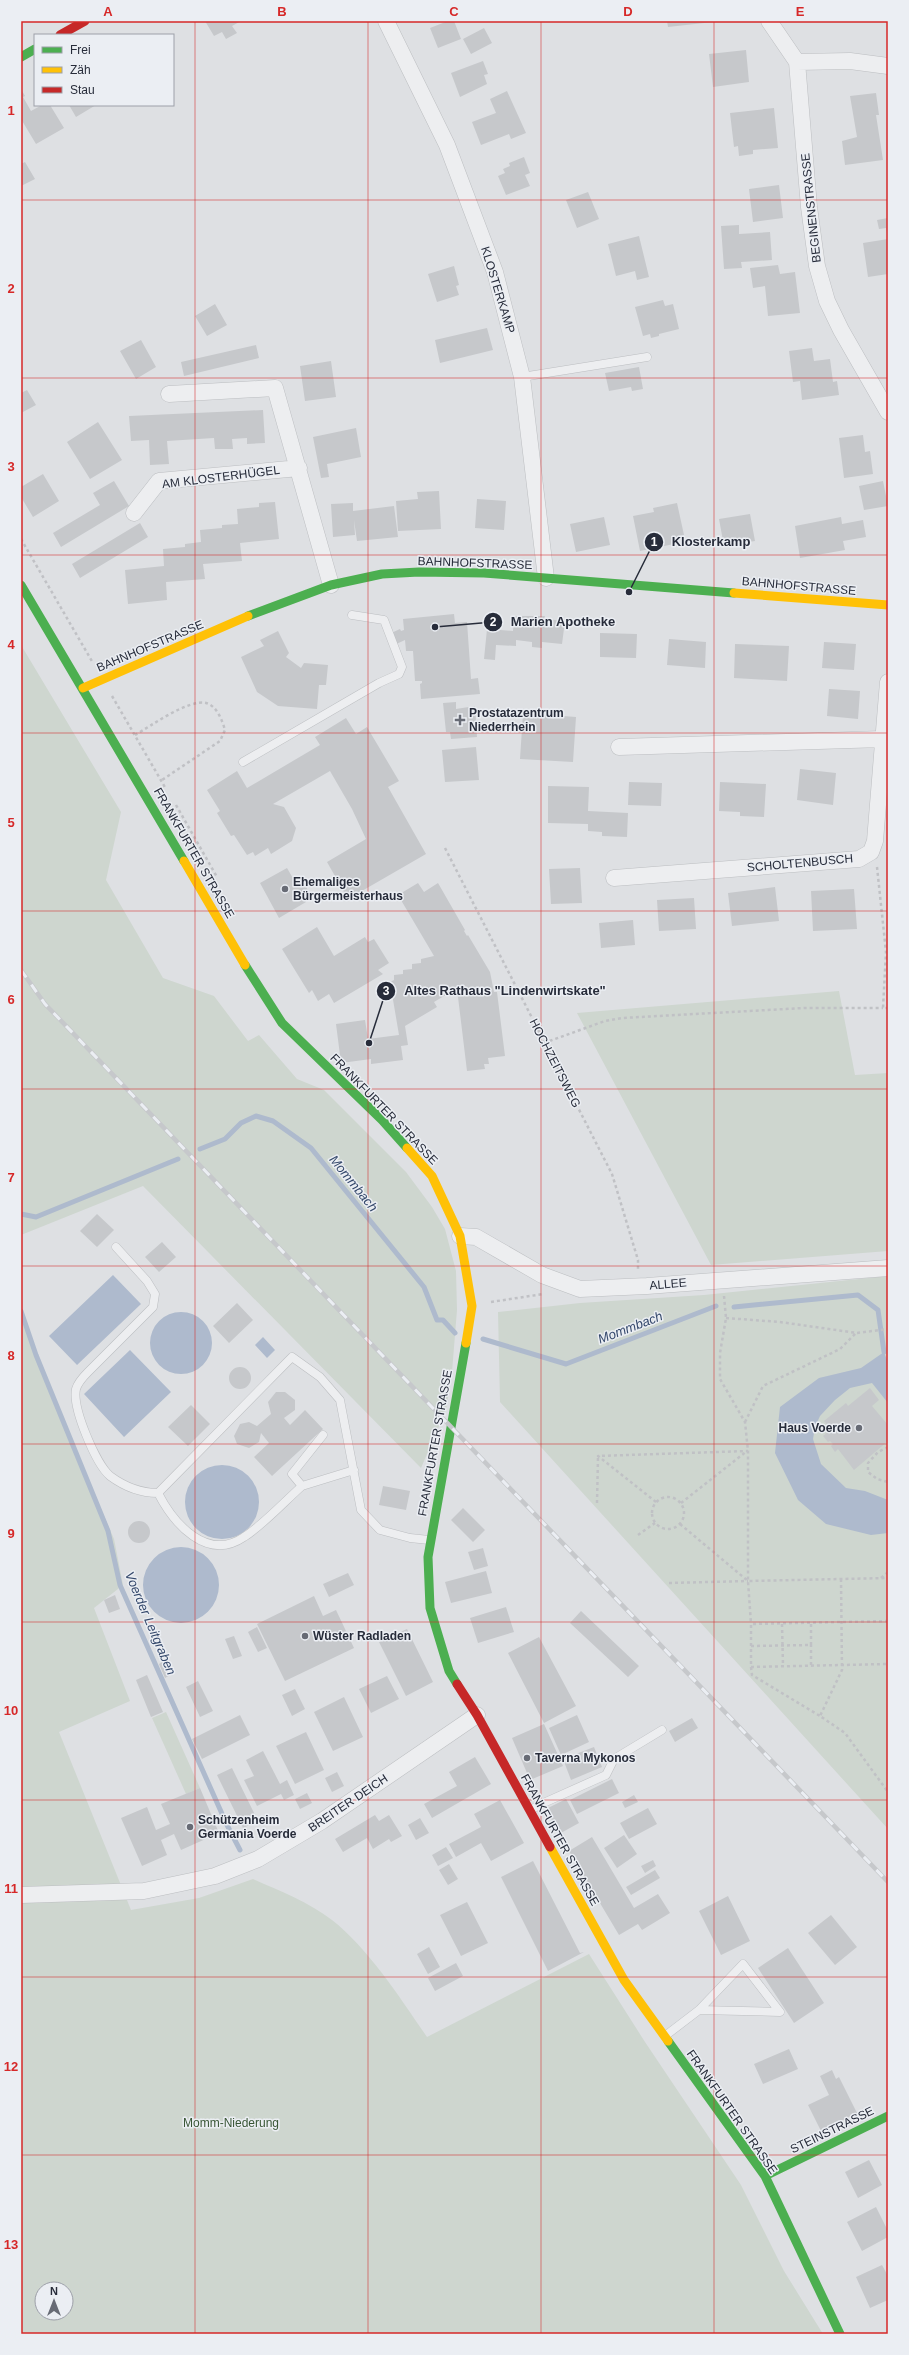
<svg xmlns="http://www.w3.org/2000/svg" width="909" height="2355" font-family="Helvetica,sans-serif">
  <rect width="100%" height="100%" fill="#dee0e3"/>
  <path fill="#ced6cf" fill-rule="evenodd" d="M21,645L121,812L106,880L163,978L214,996L248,1041L259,1035L297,1079L324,1090L406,1172L432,1207L445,1229L456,1271L457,1310L452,1372L446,1410L421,1468L143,1186L21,1235Z
    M839,991L855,1075L888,1073V1251L711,1265L577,1013Z
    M888,1276V1829L500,1402L498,1312L580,1303L704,1295Z
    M21,1312L39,1367L114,1539L123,1585L94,1608L130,1701L59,1732L131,1910L199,1898L253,1879C280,1891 309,1902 332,1920C368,1948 401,1999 427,2037L589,1954L645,2042L741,2185L784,2271L823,2334H21ZM42,2289H66V2313H42Z
    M166,1712L200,1788L186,1794L152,1718Z"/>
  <path fill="#aebacd" d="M113,1275L141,1304L77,1365L49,1336Z
    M150 1343a31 31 0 1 1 62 0a31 31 0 1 1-62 0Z
    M263,1337L275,1350L267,1358L255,1345Z
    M130,1350L171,1392L124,1437L84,1394Z
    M884,1352L888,1363V1403L872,1383L850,1388L835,1400L820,1416L815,1427L813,1439L821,1464L846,1488L865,1491L888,1500V1533L871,1535L826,1524L798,1500L775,1453L780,1407L819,1378L861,1368Z
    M185 1502a37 37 0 1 1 74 0a37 37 0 1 1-74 0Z
    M143 1585a38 38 0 1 1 76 0a38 38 0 1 1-76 0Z"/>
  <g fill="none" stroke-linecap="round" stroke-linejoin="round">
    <path stroke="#aebacd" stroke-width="5" d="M200,1149L225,1139L241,1123L256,1116L273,1121L311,1148L424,1287L437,1320H443L455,1333
      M21,1214L36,1217L178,1159
      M734,1307L858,1295L878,1310L884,1352
      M21,1311L36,1355L108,1531L120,1585L227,1825L240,1850
      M483,1339L566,1364L716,1306"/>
  </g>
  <path fill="#c6c8cb" d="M205,21H241L232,26L237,33L226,39L222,32L214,36Z
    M448,21H454L461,39L438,48L430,28Z
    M667,21H713V22L668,27Z
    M484,28L492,43L471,54L463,39Z
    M746,50L749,82L713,87L709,54Z
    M483,61L488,74L484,75L487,84L460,97L451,73Z
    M21,89L25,96L23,97L31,111L42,105H50L64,128L36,144L21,119Z
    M507,91L526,133L511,139L509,134L481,145L472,122L496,113L490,99Z
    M876,93L879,115H876L883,160L845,165L842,141L857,137L850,96Z
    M69,105H96L76,117Z
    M774,108L778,148L753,150V154L739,156L738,146L734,147L730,113Z
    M524,157L530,173L525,175L530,186L506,195L498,176L505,173L503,169L510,166L509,163Z
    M25,162L35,179L21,186V164Z
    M779,185L783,218L753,222L749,189Z
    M588,192L599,219L577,228L566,200Z
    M888,218V233H887L886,228L879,229L877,220Z
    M739,225V234L770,232L772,260L741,262L742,268L724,269L721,226Z
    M639,236L649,277L637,280L635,271L616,276L608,244Z
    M888,239V274L868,277L863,243Z
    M778,265L780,274L795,272L800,313L768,316L765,286L753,288L750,268Z
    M454,266L459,285L456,286L459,295L437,302L428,274Z
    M663,300L665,306L673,304L679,329L659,334V336L651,338L650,334L643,336L635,307Z
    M215,304L227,325L207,336L195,316Z
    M487,328L493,350L440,363L435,340Z
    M141,340L156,367L136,379L120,351Z
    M256,345L259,358L184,376L181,362Z
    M812,348L814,361L830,359L833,382L837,381L839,395L802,400L800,381L793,382L789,351Z
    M331,361L336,397L305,401L300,366Z
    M639,367L643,389L632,391L631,387L609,391L605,373Z
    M27,390L36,405L21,413V393Z
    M263,410L265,443L247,444V438L232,439L233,449H215L214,438L167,441L169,464L150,465L149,440L131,441L129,416Z
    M98,422L122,460L90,479L67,442Z
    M356,428L361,457L327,464L329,477L321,478L313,437Z
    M863,435L865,452L870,451L873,474L844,478L839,438Z
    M43,474L59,501L33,517L21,497V487Z
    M114,481L129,506L61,547L53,533L100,505L93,493Z
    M883,481L888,506L864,510L859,486Z
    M439,491L441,529L398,531L396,501L418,499L417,492Z
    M477,499L506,501L504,530L475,528Z
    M275,502L279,539L240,543L242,561L203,564L205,579L166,582L167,600L128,604L125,570L164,566L163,549L185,547V544L201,542L200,530L222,528V525L238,524L237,509L259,507V503Z
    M353,503V511L394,506L398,537L357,541L354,520L355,535L333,537L331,504Z
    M677,503L684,535L673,538L674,544L640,551L633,516L654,512L653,508Z
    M750,514L755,541L724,546L719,519Z
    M604,517L610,545L576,552L570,524Z
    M841,517L842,524L863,520L866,537L843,541L845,550L800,558L795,526Z
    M140,523L148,537L80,578L72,564Z
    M454,614L455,623L467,622L471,679L478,678L480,694L421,699L420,684L422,683V681H415L413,651H406L405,640L392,646L387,635L400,629L401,631L404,630L403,619Z
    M514,616H545L544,619L565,621L562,644L542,642V648L532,647V642L516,640V646L496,645L495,660L484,659L487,629L513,631Z
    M278,631L289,653L286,657L301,668L304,663L328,665L326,685H319L317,709L278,706L257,692L241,657L264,646L260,640Z
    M600,633L637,634L636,658L600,657Z
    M669,639L706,642L705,668L667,665Z
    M824,642L856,644L854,670L822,668Z
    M735,644L789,646L787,681L734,678Z
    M829,689L860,691L858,719L827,716Z
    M456,702V709L475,706L477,737L451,739L450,732H446L443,703Z
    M523,713L576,717L573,762L520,759Z
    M346,718L356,734L367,727L399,781L388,787L426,854L348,899L327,862L366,839L352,809L330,771L273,804L284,807L296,828L292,841L271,854L268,848L255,856L253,852L247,855L234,835L231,836L217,813L220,811L207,790L237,771L247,788L320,745L315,737Z
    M476,747L479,780L445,782L442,750Z
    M800,769L836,773L833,805L797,800Z
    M629,782L662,783L661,806L628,805Z
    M720,782L766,784L764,817L740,816V812L719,811Z
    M548,786L589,787L588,811L628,813L627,837L602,836V832L588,831V824L548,823Z
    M287,868L294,880L300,876L310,894L304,897L306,902L279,918L260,883Z
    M580,868L582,903L551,904L549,869Z
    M418,883L424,892L438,883L465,930L464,931L467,936L468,935L490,972L494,992H497L505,1056L488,1058L489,1064H484L485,1069L467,1071L458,997L454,990L434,1002L437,1007L405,1026L408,1045L401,1046L403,1060L371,1064V1059L341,1063L336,1024L365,1020L368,1039L399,1035L390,982L394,980V975L403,974V970L412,969V964L421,963V959L434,956L398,895Z
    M775,887L779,921L732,926L728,893Z
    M854,889L857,929L813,931L811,891Z
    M694,898L696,929L659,931L657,900Z
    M633,920L635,945L601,948L599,923Z
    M317,927L334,956L365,937L368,942L374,939L389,963L378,970L383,974L334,1003L329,994L318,1001L312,990L309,993L282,949Z
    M97,1214L114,1230L97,1247L80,1231Z
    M162,1242L176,1257L159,1272L145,1257Z
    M237,1303L253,1320L229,1343L213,1326Z
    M229 1378a11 11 0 1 1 22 0a11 11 0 1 1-22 0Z
    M870,1388L879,1400L872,1406L888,1425V1441L854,1470L838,1449L835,1452L831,1446L833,1444L830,1441L828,1442L823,1436L829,1431L831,1433L833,1432L824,1421L846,1403L848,1406Z
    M276,1392H285L295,1400V1410L284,1418L290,1425L305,1410L323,1429L272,1476L254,1457L269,1443L261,1433L259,1442L249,1448L237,1444L234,1436L240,1424L249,1422L257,1426L271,1414L268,1402Z
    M191,1405L210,1424L188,1446L168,1427Z
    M383,1486L410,1491L406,1510L379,1505Z
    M463,1508L485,1530L473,1542L451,1520Z
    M128 1532a11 11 0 1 1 22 0a11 11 0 1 1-22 0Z
    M483,1548L488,1566L474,1570L468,1552Z
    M486,1571L492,1593L451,1603L445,1582Z
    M348,1573L354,1585L329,1597L323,1584Z
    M115,1595L120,1609L109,1613L104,1600Z
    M314,1596L323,1616L336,1610L354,1648L285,1681L257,1624Z
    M506,1607L514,1632L478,1643L470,1618Z
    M581,1611L639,1666L628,1677L570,1623Z
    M257,1627L267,1648L258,1652L248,1632Z
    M407,1629L433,1682L406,1696L379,1642Z
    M234,1636L242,1656L233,1659L225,1639Z
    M539,1637L576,1706L544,1723L508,1653Z
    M164,1661L170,1675L165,1678L159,1664Z
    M147,1675L163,1712L151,1717L136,1680Z
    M387,1676L399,1699L371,1713L359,1689Z
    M198,1681L213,1711L200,1717L186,1687Z
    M295,1689L305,1709L292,1716L282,1695Z
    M344,1697L363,1737L333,1751L314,1712Z
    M240,1715L250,1735L202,1759L192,1739Z
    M577,1715L589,1742L561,1755L549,1728Z
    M692,1718L698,1728L675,1742L669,1731Z
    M544,1724L563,1766L530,1780L512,1738Z
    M306,1732L324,1770L295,1784L276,1746Z
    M594,1747L602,1767L571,1780L563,1759Z
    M263,1751L280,1784L287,1780L294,1795L284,1800L281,1794L257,1806L244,1780L254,1776L246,1760Z
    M475,1757L491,1784L432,1818L424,1804L457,1786L449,1772Z
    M232,1768L258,1821L243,1828L217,1775Z
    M337,1772L344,1786L332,1792L325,1778Z
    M612,1779L619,1793L577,1814L570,1800Z
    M200,1788L219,1833L181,1850L174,1834L161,1840L167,1855L142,1866L121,1818L147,1807L156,1830L170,1824L161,1804Z
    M307,1793L312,1803L300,1809L295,1799Z
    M634,1795L638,1802L625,1808L622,1802Z
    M566,1799L579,1823L559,1834L546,1809Z
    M500,1800L524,1843L491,1861L481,1843L456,1857L449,1844L481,1827L474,1814Z
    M648,1808L657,1824L629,1839L620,1823Z
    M375,1815L379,1821L389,1815L402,1836L391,1842L389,1839L373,1849L367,1838L343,1852L335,1839Z
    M420,1818L429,1833L416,1840L408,1825Z
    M624,1835L637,1854L617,1868L604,1848Z
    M592,1837L634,1908L658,1894L670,1913L642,1930L638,1924L619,1935L569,1851Z
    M446,1847L453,1858L438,1866L432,1855Z
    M653,1860L656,1866L645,1873L641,1866Z
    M533,1861L580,1953L584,1952L548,1971L501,1877Z
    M449,1864L458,1879L448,1885L439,1870Z
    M655,1870L660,1878L631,1895L626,1887Z
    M728,1896L750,1941L721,1955L699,1911Z
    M467,1902L488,1943L461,1956L440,1915Z
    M831,1915L857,1947L835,1965L808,1933Z
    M429,1947L440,1967L428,1974L417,1954Z
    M788,1948L824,2003L794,2023L758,1968Z
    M456,1963L463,1976L435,1991L428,1978Z
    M789,2049L798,2069L763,2084L754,2064Z
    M832,2070L836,2079L839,2077L857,2113L821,2131L808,2105L829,2095L820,2076Z
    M869,2160L882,2185L858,2198L845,2172Z
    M876,2207L888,2231V2237L862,2251L847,2222Z
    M882,2265L888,2276V2300L870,2308L856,2277Z"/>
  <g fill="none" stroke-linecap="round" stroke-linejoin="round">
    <defs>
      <path id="lane" d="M522,377L647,357
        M243,762L379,683L399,674L402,667L384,620L352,615
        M116,1247L147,1281L155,1294L153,1307L88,1372C83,1377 78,1382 76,1389C72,1408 96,1464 110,1476C125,1487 140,1493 158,1493L292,1357L320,1377L340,1400L361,1510L380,1530L410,1538L429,1540
        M323,1435L292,1474L302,1486L354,1470
        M158,1493C174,1524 207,1562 244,1537C263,1525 285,1501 302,1486
        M531,1810L539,1805L606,1775L614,1759L662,1730
        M665,2036L699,2010L743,1964L780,2012L699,2010"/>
      <path id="street" d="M386,21L447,145L495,272L522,377L546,578
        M769,21L797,62L809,207L817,266L827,301L841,330L888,412
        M797,62L850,61L888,66
        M169,394L275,388L331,585
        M134,513L159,481L299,468
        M619,747L883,739
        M614,878L859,859L871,852L875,841L888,682
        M460,1236L476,1237L542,1275L580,1289L647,1286L888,1268
        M21,1895L144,1891L215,1876L258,1859L322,1821L477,1715"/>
    </defs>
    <use href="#lane" stroke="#bcbec1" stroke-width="9"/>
    <use href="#street" stroke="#bcbec1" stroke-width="17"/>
    <path stroke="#c0c1c5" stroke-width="2.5" stroke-dasharray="3 3" stroke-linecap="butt" d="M21,539L93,663
      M112,696L166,789
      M135,735C151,726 188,699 206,703C217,706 222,720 225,730L220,741L162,780
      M176,805L217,877
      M445,848L612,1174L638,1260V1270
      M877,867L886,952L883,1008H888
      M544,1043L605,1021L622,1018L804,1008H883
      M724,1296L726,1318L720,1353V1379L745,1422L748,1451V1581L888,1578
      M491,1302L543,1294
      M726,1318L780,1322L857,1333L888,1329
      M745,1422L763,1386L840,1349L856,1333
      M888,1447L878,1452L868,1463V1472L877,1479L888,1482
      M652 1513a16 16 0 1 1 32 0a16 16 0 1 1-32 0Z
      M656,1502L598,1456L748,1451
      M597,1503L598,1457
      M681,1503L747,1451
      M680,1524L748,1581L751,1624
      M638,1535L655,1523
      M881,1578L888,1572
      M841,1579L842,1670L820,1716L845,1733L888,1792
      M669,1583L748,1581
      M888,1621L751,1624V1667L888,1664
      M782,1624L783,1666
      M751,1646L811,1645V1623
      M811,1665V1645
      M751,1667L752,1675L820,1716"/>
    <use href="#lane" stroke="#edeef0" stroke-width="8"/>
    <use href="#street" stroke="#edeef0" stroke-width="16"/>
    <path stroke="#4caf50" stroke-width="9" d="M21,57L35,49
      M21,585L184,861
      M248,616L331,585L382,574L419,572L484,573L734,593
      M245,965L282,1023L382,1120L407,1148
      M457,1684L449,1671L430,1608L428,1557L466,1343
      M668,2041L765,2176L840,2334
      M765,2176L888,2116"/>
    <path stroke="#ffc107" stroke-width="9" d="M734,593L888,605
      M83,688L248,616
      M184,861L245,965
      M407,1148L432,1176L460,1236L472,1306L466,1343
      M550,1847L624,1980L668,2041"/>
    <path stroke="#c62828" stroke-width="9" d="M60,35L85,21
      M457,1684L477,1715L550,1847"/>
    <defs>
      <path id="rail" d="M21,970L45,1004L888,1882"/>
    </defs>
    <use href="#rail" stroke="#c6c8cb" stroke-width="4.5"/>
    <use href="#rail" stroke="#ebeef3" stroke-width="3" stroke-dasharray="9" stroke-linecap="butt"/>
  </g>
  <path fill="none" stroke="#d62828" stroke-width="1" stroke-opacity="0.55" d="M195,21V2334M368,21V2334M541,21V2334M714,21V2334M21,200H888M21,378H888M21,555H888M21,733H888M21,911H888M21,1089H888M21,1266H888M21,1444H888M21,1622H888M21,1800H888M21,1977H888M21,2155H888"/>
  <g fill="#676b75" stroke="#ebeef3" stroke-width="1.5">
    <path d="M458 714h4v4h4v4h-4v4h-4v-4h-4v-4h4z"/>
    <circle cx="285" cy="889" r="4"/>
    <circle cx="859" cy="1428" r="4"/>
    <circle cx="305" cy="1636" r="4"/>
    <circle cx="527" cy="1758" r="4"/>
    <circle cx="190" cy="1827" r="4"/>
  </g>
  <g text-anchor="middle" stroke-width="3" stroke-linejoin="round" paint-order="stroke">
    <g font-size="12" fill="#272c3a" stroke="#ebeef3">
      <text transform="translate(811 208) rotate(-96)" y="4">BEGINENSTRASSE</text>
      <text transform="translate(498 290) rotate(73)" y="4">KLOSTERKAMP</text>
      <text transform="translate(221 477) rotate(-7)" y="4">AM KLOSTERHÜGEL</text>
      <text transform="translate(475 563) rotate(2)" y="4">BAHNHOFSTRASSE</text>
      <text transform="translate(799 586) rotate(5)" y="4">BAHNHOFSTRASSE</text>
      <text transform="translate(150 646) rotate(-23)" y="4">BAHNHOFSTRASSE</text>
      <text transform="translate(194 853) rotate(60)" y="4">FRANKFURTER STRASSE</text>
      <text transform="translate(800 863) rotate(-5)" y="4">SCHOLTENBUSCH</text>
      <text transform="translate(555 1063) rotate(63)" y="4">HOCHZEITSWEG</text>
      <text transform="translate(384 1109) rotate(46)" y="4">FRANKFURTER STRASSE</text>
      <text transform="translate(668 1284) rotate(-5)" y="4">ALLEE</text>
      <text transform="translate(435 1443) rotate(-80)" y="4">FRANKFURTER STRASSE</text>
      <text transform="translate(348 1803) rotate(-34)" y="4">BREITER DEICH</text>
      <text transform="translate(560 1840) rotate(61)" y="4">FRANKFURTER STRASSE</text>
      <text transform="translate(732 2112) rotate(55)" y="4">FRANKFURTER STRASSE</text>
      <text transform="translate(832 2130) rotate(-26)" y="4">STEINSTRASSE</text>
    </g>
    <g font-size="12" font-weight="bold" fill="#272c3a" stroke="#ebeef3" text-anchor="start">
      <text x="469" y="717">Prostatazentrum<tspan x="469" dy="14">Niederrhein</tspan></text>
      <text x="293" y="886">Ehemaliges<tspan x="293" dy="14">Bürgermeisterhaus</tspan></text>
      <text x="851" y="1432" text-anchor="end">Haus Voerde</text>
      <text x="313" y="1640">Wüster Radladen</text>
      <text x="535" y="1762">Taverna Mykonos</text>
      <text x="198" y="1824">Schützenheim<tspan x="198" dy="14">Germania Voerde</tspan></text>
    </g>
    <g font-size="12" fill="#385535" stroke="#ebeef3">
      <text x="231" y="2127">Momm-Niederung</text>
    </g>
    <g font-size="13" font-style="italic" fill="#34486b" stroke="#ebeef3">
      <text transform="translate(354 1183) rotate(51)" y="5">Mommbach</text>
      <text transform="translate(630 1327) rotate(-21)" y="5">Mommbach</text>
      <text transform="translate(151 1623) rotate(67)" y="5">Voerder Leitgraben</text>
    </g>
  </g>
  <path fill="none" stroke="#272c3a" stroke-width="1.5" d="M629 592L654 542M435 627L493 622M369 1043L386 991"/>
  <g fill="#272c3a" stroke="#ebeef3" stroke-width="1.5">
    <circle cx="629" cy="592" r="4"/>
    <circle cx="435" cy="627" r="4"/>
    <circle cx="369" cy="1043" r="4"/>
    <circle cx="654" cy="542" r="10"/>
    <circle cx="493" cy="622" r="10"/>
    <circle cx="386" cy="991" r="10"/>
  </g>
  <g font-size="12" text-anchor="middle" font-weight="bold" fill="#fff">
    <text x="654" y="546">1</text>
    <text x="493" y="626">2</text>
    <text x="386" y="995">3</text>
  </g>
  <g font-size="13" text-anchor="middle" font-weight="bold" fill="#272c3a" stroke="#ebeef3" stroke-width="3" stroke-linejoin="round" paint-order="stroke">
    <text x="711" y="546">Klosterkamp</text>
    <text x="563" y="626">Marien Apotheke</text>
    <text x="505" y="995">Altes Rathaus "Lindenwirtskate"</text>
  </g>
  <rect width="909" height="2355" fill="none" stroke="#ebeef3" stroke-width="44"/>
  <rect x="34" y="34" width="140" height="72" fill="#ebeef3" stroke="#9da0a9"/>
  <rect x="42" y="47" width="20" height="6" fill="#4caf50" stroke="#9da0a9"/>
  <text x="70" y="54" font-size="12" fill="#272c3a">Frei</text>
  <rect x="42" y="67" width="20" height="6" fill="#ffc107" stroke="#9da0a9"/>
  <text x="70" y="74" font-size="12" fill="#272c3a">Zäh</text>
  <rect x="42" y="87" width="20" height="6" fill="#c62828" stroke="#9da0a9"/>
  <text x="70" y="94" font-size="12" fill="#272c3a">Stau</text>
  <g transform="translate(54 2301)"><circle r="19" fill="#ebeef3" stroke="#9da0a9"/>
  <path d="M0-3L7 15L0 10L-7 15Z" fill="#676b75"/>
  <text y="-6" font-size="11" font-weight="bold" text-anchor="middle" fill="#272c3a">N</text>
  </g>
  <rect x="22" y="22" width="865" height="2311" fill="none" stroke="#d62828" stroke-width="1.5"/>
  <g font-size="13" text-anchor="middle" font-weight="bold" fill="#d62828">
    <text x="108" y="16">A</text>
    <text x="282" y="16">B</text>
    <text x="454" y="16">C</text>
    <text x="628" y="16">D</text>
    <text x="800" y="16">E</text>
    <text x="11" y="115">1</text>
    <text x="11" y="293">2</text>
    <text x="11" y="471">3</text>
    <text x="11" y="649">4</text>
    <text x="11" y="827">5</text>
    <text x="11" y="1004">6</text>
    <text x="11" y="1182">7</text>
    <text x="11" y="1360">8</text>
    <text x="11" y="1538">9</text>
    <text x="11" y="1715">10</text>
    <text x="11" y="1893">11</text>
    <text x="11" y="2071">12</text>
    <text x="11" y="2249">13</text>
  </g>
</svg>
